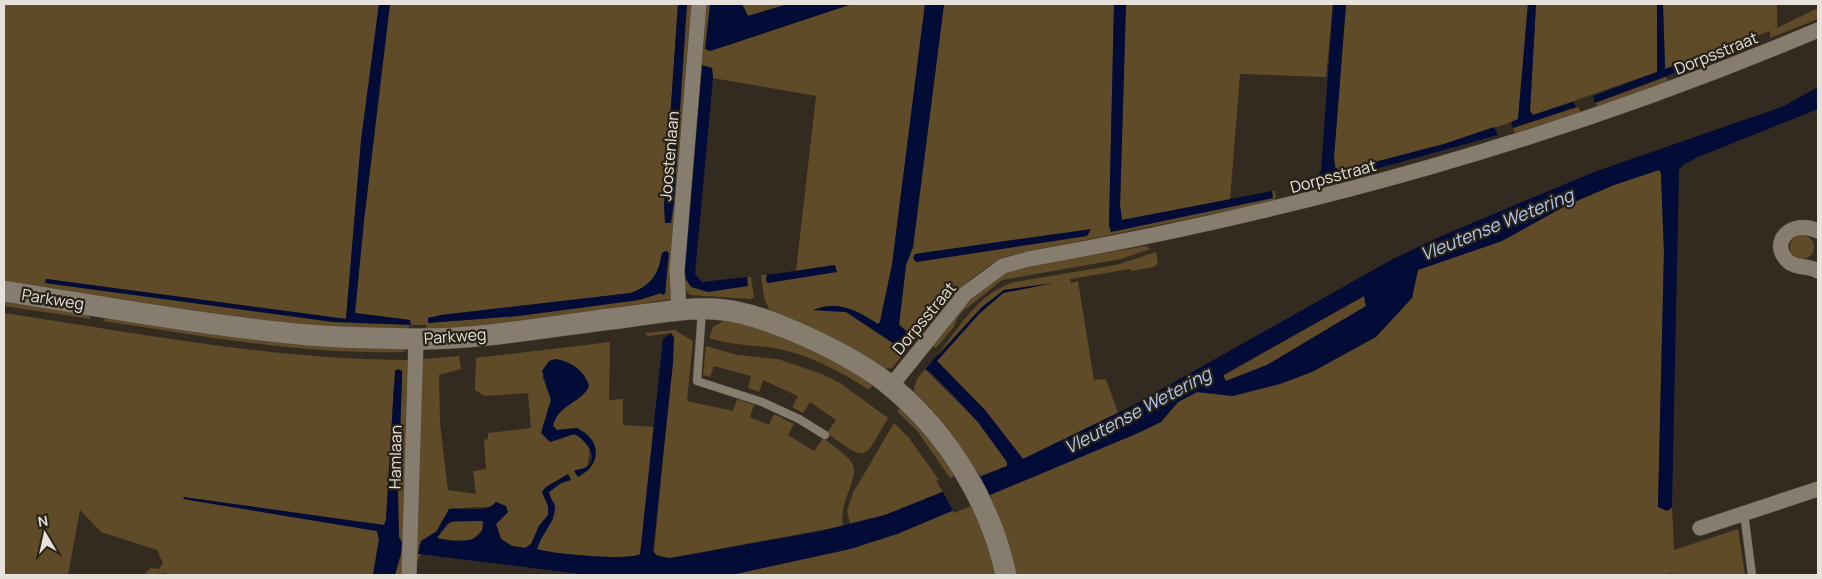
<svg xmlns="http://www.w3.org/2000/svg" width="1822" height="579" font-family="Manrope,sans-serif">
  <rect width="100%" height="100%" fill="#332b20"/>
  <path fill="#604b28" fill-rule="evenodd" d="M4,4H379L361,141L346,319L47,279L46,283L334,322L410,320L355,313L364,220L390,4H678L664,207L687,4H695L671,299L526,323L427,331L426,325H411L404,331L309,326L144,304L4,281ZM668,251L665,294L661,293L639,300L518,316L428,323L441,315L631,293C652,285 658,274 662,253Z
    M702,4H710V51L852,4H925L892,265L880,322L878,324C857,310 837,300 813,310L846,312L893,343L904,353L892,368L885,369L770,311L764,298L761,275H767L766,280L768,283L835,265L796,271L816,96L713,78L712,68L688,284L748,281L747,277H751L754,297L751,299L690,295L684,289L681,279Z
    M742,4H788L748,16Z
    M944,4H1114L1109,226L1273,195L1272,191H1275L1276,197L1274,201L1004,257C968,275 941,309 916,340L899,324L906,265L913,247ZM1055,234L1058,240L917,262L914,258L915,254Z
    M1126,4H1333L1326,77L1240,74L1230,200L1122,220L1120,205Z
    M1346,4H1528L1518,120L1444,144L1340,171L1335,167L1334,157Z
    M1536,4H1657V72L1533,115L1530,111Z
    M1663,4H1777V28L1818,8V19L1770,38V31L1665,69Z
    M1666,77L1669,83L1598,107L1595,103Z
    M1578,107L1581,112L1515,133L1513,128Z
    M1659,170L1661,173L1664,252L1658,507L1670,510L1672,507L1674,550L1738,529L1745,575H1673V573L1659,575H731L850,549L897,534L1161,422L1178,402L1197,392L1233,396L1412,298L1417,270L1502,241L1565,206L1614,185Z
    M1790 247a12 12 0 1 1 24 0a12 12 0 1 1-24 0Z
    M1146,246L1150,249L1121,259L1002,280L963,311L958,317L954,327L936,348L933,346L964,306L983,289L1007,273L1045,263Z
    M1156,252L1158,263L1154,267L1132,271L1130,269L1070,279L1071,283L1078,281L1094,380L1106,379L1118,413L1023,459L985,410L937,361L979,314L1003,293L1053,283L1004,290L982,307L937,355C960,327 978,293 1014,282L1116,265Z
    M1364,296L1366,306L1267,365L1226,381L1223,376Z
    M4,299L88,314L91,319L4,306Z
    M4,313C138,333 273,360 409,360L406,575H395L401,553L402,543L399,537L398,495L402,377L394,385L386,520L384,525L183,499L377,531L379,539L373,575H175L162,573L161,575H143L151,568L159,569L163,563L157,550L101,532L80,510L68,575H4Z
    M109,315L403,347L405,352C304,355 203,336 103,321Z
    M725,320C778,332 829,354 873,385L869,390C840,371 808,354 774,348C752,345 730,345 709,338L713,327Z
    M675,330L693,341L687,401L733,411L737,399L754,405L750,417L769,425L774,414L794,424L788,435L814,451L823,438C833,446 847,454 853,465C859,478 838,504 843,526L669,558L654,554L674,338L671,333L648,336L645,333Z
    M610,342L609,400L623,399V425L655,427L641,554C631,561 550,554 537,549L545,529L553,520L549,492L561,483L571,480L568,475L546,487L542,492L548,506V515L539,526L531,544L525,548L512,546L501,539L496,524L508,512C491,506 458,503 445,517C440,521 439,529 435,533C430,538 424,539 419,545V554H421L417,562V575H413L423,359L459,356L461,369L439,375L440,423L448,490L476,494L473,471L486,469L484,440L488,439V433L531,428L528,393L485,396L475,390L476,358ZM573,365L577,369L575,399C566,405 555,414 553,426L557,430L577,428L595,447L594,462L587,472C587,455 598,445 574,434L554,441L543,426L551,400L542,376Z
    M706,346L737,355L778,359L822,374L840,383L888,418C863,460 869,464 827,433L836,420L810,402L803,413L792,407L798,396L763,380L759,392L748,388L751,376L714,366L710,377L703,375Z
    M925,369L978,422L1007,462V466L980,476L973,465L970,466L913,392L917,379Z
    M900,407L913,419L957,474L950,478L918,432L897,411Z
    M894,423L909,438L939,480L936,481L943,492L885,515L850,524L847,511L853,493Z
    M483,521L482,530L472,540H452L437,538L450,522Z"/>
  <path fill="#020c36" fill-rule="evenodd" d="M379,4H390L364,220L355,313L410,320L411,325L334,322L45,283L46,279L346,319L361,141Z
    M678,4H687L674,202L671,223H665L664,207Z
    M710,4H742L748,16L788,4H852L710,51L705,49Z
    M925,4H944L913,247L906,265L899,325L931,353L939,355L982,307L1004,290L1053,283L1003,293L979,314L937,361L985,410L1023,459L1132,406L1391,260L1439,237L1594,172L1784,106L1818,87V109L1698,157L1683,165L1679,170L1672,507L1667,511L1658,507L1664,252L1661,173L1659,170L1614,185L1565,206L1502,241L1418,270L1412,298L1376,337L1312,372L1280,384L1233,396L1197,392L1178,402L1161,422L1136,434L897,534L850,549L731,575H588L418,554L421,541L437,531L449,509C463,507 485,514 496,502L506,506L508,512L496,524L501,539L512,546L525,548L531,544L539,526L548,515V506L542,492L546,487L568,474L571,480L561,483L549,492C550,499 554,501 555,507C556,521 541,535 537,549C550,554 631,561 640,554L663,339L671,333L674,338L673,363L653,551L657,556L669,558L683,556L821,531L885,515L1007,466V462L978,422L954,396L930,372L893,343L846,312L813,310C837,300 857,310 878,324L880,322L892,265ZM1364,296L1366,306L1267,365L1226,381L1223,375ZM454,521H483C486,545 453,543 437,538L447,524Z
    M1114,4H1126L1120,205L1122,220L1272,191L1273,198L1111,232L1109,226Z
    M1333,4H1346L1334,157L1335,167L1340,171L1444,144L1494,127L1498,135L1293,192L1292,185L1315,179L1321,171Z
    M1528,4H1536L1530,111L1533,115L1573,102L1576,107L1513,128L1511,122L1518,119Z
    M1657,4H1663L1665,69L1747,39L1749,45L1595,103L1593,96L1657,72Z
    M702,65L712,68L713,78L695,274L702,282L747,277L748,286L708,292L691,287L684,276L688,213Z
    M1091,229L1087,236L916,262L913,258L915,254Z
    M665,251L669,253L665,294L662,295L661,293L639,300L518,316L428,323V318L441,315L631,293C653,284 658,275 662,253Z
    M835,265L837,272L768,283L766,280L767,275Z
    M555,359C571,361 585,371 589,386C581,404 559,403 553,426L557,430L577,428C602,440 602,464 578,477L574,471C578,469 583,469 586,467C601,458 584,438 574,434L550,442L541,433L551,400L542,371L549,361Z
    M398,369L402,371V377L398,495L399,537L402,543L401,553L395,575H373L379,539L377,531L183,499L184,497L384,525L386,520L394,385L395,371Z"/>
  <path fill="#332b20" d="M917,338L932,351L940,352L924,371L902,355Z
    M979,474L991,498L954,513L942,490Z"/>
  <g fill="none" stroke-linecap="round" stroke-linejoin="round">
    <defs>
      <path id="lane" d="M702,310L697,381L762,402L799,419L825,435
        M1744,513L1752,575"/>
      <path id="street" d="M1818,231C1792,218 1767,243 1789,262C1797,269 1809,265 1818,271
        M679,310L677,270L699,4
        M891,386L965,294L1003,266L1029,259C1303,210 1561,139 1818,30
        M1700,528L1818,489
        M409,575L416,339"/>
      <path id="secondary" d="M4,291C105,307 207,326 309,335C343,338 378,338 412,339C483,340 556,325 627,317C658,313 692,306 724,310C751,313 780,325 805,336C836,350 867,366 893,388C949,435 991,504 1006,575"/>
    </defs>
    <use href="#lane" stroke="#50493f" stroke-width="9"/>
    <use href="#street" stroke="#50493f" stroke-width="16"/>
    <use href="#secondary" stroke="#50493f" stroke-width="22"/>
    <use href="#lane" stroke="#867d6f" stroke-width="8"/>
    <use href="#street" stroke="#867d6f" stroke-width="15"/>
    <use href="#secondary" stroke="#867d6f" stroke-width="21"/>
  </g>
  <g text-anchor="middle" stroke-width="4.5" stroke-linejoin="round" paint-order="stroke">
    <g font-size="16" fill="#e6e1da" stroke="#292216">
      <text transform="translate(1716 53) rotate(-22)" y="6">Dorpsstraat</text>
      <text transform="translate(669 156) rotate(-85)" y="6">Joostenlaan</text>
      <text transform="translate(1333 176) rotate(-15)" y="6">Dorpsstraat</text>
      <text transform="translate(53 299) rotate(9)" y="6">Parkweg</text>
      <text transform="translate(924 318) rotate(-50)" y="6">Dorpsstraat</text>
      <text transform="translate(455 336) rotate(-4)" y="6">Parkweg</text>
      <text transform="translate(395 457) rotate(-89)" y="6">Hamlaan</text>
    </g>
    <g font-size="18" font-style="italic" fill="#b1c8f4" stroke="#292216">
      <text transform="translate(1497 225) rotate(-22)" y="6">Vleutense Wetering</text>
      <text transform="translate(1138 411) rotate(-28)" y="6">Vleutense Wetering</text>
    </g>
  </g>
  <rect width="1822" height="579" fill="none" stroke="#e6e1da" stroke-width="10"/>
  <g transform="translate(45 534) rotate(351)" stroke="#292216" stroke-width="4" paint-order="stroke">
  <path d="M0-4L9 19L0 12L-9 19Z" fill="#e6e1da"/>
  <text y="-8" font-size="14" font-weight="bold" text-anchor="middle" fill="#e6e1da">N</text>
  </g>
</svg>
